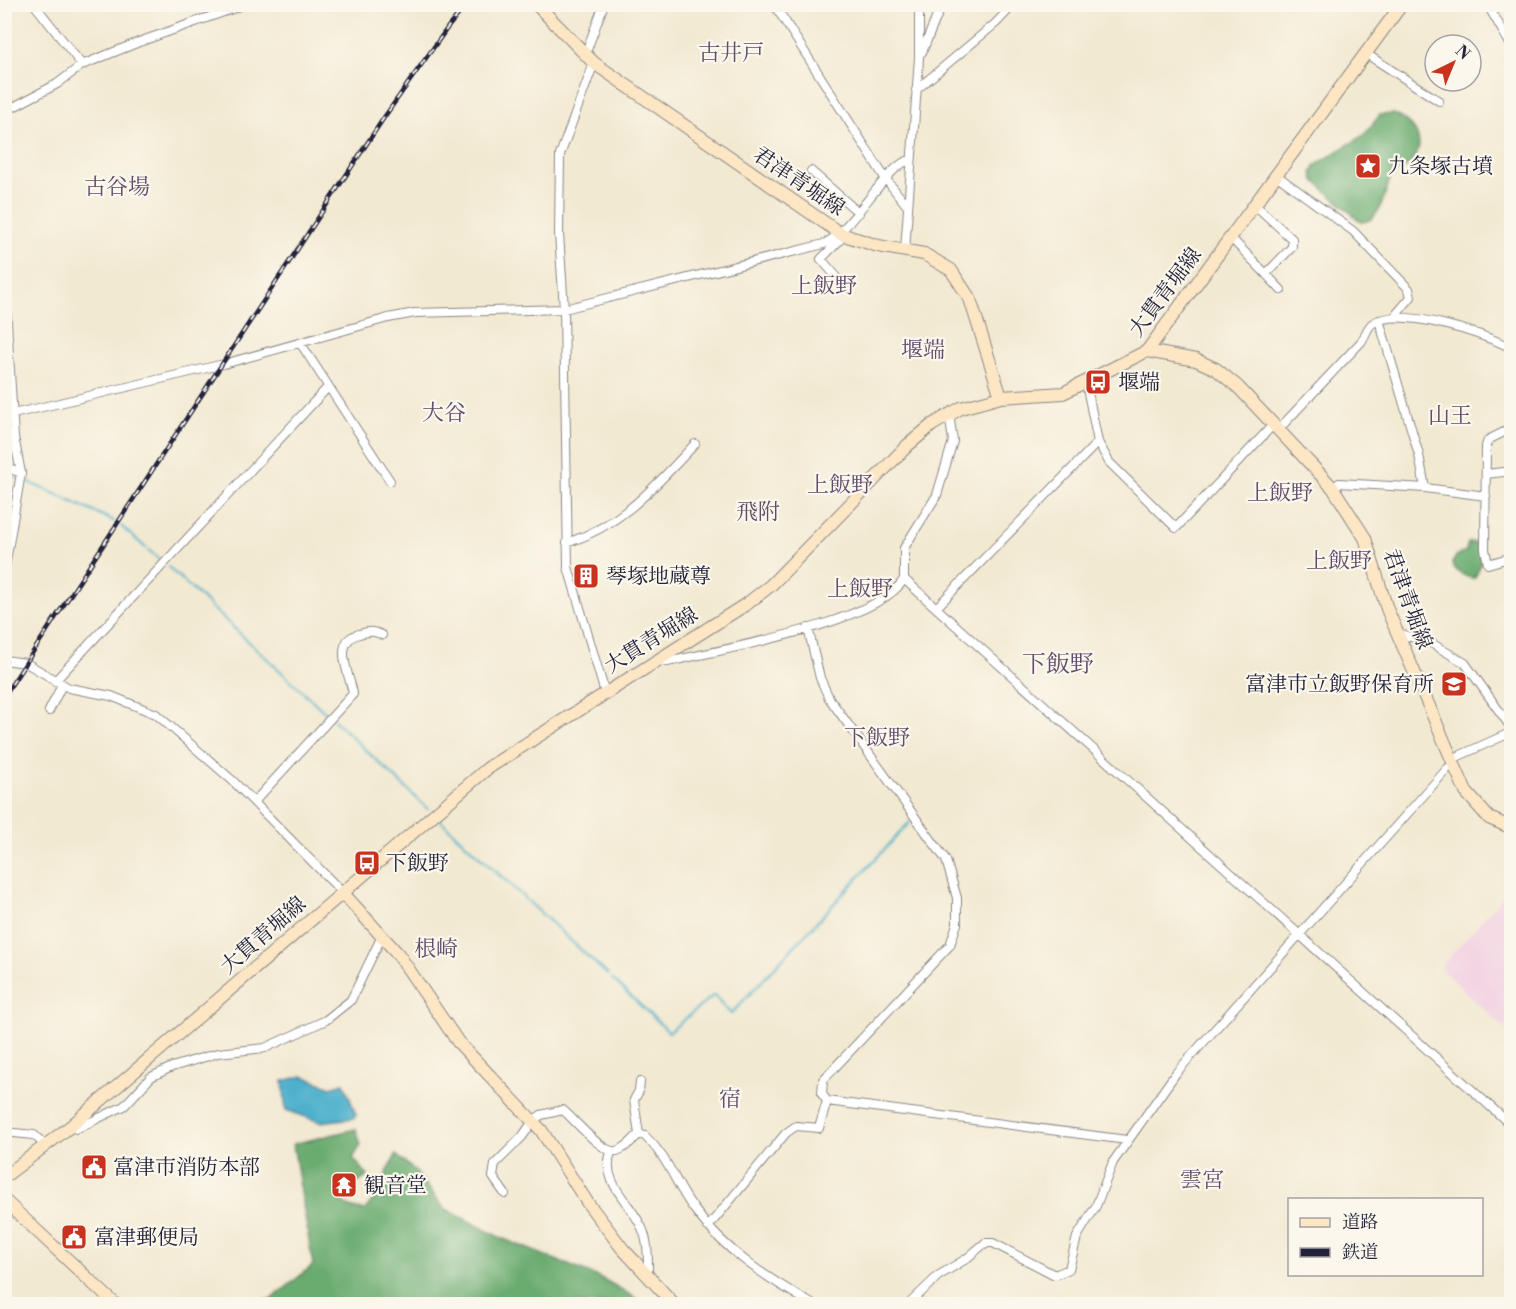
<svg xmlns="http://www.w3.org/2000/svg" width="1516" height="1309" font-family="'Libre Bodoni','Noto Serif JP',serif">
  <rect width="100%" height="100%" fill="#fbf7ec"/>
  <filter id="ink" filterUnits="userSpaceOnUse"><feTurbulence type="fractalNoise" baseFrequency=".0167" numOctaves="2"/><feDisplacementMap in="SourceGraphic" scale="12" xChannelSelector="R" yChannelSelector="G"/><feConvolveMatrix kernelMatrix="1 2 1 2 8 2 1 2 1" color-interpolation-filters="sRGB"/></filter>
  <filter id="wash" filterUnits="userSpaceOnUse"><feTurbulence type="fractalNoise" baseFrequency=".008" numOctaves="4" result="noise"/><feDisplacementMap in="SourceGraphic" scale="24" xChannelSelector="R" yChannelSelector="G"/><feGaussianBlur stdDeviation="1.35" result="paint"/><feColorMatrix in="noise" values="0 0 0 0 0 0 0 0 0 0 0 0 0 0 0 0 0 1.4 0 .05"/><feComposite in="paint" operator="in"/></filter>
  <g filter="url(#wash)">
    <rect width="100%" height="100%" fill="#f2e9d1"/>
    <path fill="#f2cfe1" d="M1511,887V1034L1442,970L1444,963Z"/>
    <path fill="#6bac6f" stroke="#466755" stroke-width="1.5" d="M1394,114C1428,130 1427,161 1392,174C1385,190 1381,223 1361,222L1314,180L1312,173L1316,165L1364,135L1380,115Z
      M1472,542L1480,546C1484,556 1480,570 1474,578C1465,578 1455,571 1452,563L1457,555L1466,551L1468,543Z
      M356,1129L361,1145L353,1158L368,1176L354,1185L344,1179L336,1181C336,1201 346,1209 365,1210L373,1200L396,1155L416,1172L444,1208L501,1238L603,1279L646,1304H237L272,1299L313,1265L293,1144Z"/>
    <path fill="#4db0cc" stroke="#386984" stroke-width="1.5" d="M303,1076L331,1087L344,1083L356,1115L354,1118L320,1122L286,1110L283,1081Z"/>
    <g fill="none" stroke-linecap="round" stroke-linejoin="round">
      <path stroke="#4db0cc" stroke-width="2" d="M4,472L18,478
        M24,480L114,521
        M121,526L162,562
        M168,567L328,715
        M334,720L428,809
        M439,819L608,975
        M612,979L669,1032L714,995L731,1014L910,822"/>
    </g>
  </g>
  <g filter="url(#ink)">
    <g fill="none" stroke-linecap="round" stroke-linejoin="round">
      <defs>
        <path id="street" d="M34,4L82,65
          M774,4L885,178L908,207
          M1487,4L1512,47
          M922,52L942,4
          M1365,53L1439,101
          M585,55L604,4
          M594,63L560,155L559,234L564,309L568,567L605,693
          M916,90L996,23L1014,4
          M4,112L57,84L82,65L139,42L246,4
          M811,171L859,213
          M1276,175L1353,231L1409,289L1411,297L1394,317
          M1230,237L1266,274L1292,247V239L1254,204
          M905,250L919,58V4
          M4,273L14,437L21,473L4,573
          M1266,274L1281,290
          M835,275L821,259L840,240
          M1379,320L1419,455L1425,488
          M301,344L390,481
          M1086,383L1098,442L1109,462L1176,528L1272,426
          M13,414L224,364L388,318L415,313L564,309L824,244C853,230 888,162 911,160
          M1512,428L1488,440L1486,446L1485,549L1488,564L1512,557
          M1277,431L1361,342C1366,336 1366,328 1373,323C1401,306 1483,334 1512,348
          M4,466L21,473
          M1486,474L1512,471
          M1333,488L1339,483L1425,488L1486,496
          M567,543C625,523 654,487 695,444
          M904,579L1512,1126
          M936,608L1098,442
          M808,628L820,678L829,698L946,860L957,898V924L950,945L823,1080L822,1094L827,1101
          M1397,633L1431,643L1465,663L1512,729
          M4,660L26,663L69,688L111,696L156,714L233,781L342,892
          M655,661L668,662C718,650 879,623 904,579V548L937,495L953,441L949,414
          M55,681L328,387
          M49,711L62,685
          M1452,759L1512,732
          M254,802L353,694C350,675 331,641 359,634C369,632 373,630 382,635
          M827,1101L1127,1140
          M71,1126L76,1129L124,1106L151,1077L172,1067L218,1053L265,1048L326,1020L351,1000L382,936
          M4,1132L34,1135L45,1145
          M639,1134L634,1100L639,1091L640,1082
          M611,1152C600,1183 631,1202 642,1228C648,1241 648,1256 648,1270L643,1273
          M505,1194L493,1177L495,1164L522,1137L534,1120L541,1115L563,1110C575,1120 603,1155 617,1151C625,1149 633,1140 639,1134L645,1136C670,1160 675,1184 694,1209C724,1251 769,1279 812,1304
          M708,1227L786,1133L796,1126L819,1128L827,1101
          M909,1304L938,1276L966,1259L985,1243H993L1055,1275L1069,1269L1077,1237L1096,1206L1113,1162L1176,1073L1448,768L1454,765"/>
        <path id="secondary" d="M536,4L594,63L841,234L878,246L924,254L951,270L970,299L1001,397
          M1147,351L1196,360L1216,369L1238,387L1333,488L1365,538L1387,609L1466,792L1489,818L1512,828
          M342,892L398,954L458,1042L541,1130L587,1202L622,1248L674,1304
          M4,1177L71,1126L488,768L748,603L771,585L908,445L932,425L961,408L1001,397L1063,393L1147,351L1402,4
          M4,1200L115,1304"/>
      </defs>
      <use href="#street" stroke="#8a8686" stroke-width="10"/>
      <use href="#secondary" stroke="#8a8686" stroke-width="14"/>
      <use href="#street" stroke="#fff" stroke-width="8"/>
      <use href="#secondary" stroke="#fce6c4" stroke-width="12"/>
      <defs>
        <path id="rail" d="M4,696L385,116L448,27L467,4"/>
      </defs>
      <use href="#rail" stroke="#22223b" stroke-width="4.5"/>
      <use href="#rail" stroke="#fbf7ec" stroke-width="2" stroke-dasharray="7" stroke-linecap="butt"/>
    </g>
  </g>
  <defs>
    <symbol id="sight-square" viewBox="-11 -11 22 22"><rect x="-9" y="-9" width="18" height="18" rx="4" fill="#c8321e" stroke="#fbf7ec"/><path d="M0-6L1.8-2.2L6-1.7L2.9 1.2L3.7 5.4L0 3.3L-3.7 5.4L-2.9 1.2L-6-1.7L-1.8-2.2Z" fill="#fff"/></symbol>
    <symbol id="bus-square" viewBox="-11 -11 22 22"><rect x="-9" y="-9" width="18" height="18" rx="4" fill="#c8321e" stroke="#fbf7ec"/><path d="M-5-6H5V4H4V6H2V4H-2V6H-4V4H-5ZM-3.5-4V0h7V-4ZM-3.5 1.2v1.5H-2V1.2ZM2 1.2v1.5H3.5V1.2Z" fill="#fff"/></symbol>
    <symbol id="building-square" viewBox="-11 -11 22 22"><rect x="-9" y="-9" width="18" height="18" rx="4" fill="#c8321e" stroke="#fbf7ec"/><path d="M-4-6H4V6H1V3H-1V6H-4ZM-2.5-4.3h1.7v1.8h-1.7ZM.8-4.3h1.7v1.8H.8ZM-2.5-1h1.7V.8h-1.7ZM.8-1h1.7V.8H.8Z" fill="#fff"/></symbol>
    <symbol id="school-square" viewBox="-11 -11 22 22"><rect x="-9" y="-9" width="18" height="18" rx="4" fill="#c8321e" stroke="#fbf7ec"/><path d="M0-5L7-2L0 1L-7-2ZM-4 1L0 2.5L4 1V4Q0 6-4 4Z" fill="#fff"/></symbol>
    <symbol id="civic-square" viewBox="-11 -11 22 22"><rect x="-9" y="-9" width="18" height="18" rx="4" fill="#c8321e" stroke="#fbf7ec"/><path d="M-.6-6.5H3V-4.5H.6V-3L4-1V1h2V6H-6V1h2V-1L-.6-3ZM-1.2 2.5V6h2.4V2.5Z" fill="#fff"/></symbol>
    <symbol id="temple-square" viewBox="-11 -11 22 22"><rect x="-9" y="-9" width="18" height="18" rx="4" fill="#c8321e" stroke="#fbf7ec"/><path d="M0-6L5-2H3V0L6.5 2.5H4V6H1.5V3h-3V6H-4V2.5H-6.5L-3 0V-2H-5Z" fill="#fff"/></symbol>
  </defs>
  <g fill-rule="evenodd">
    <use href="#sight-square" x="1353" y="151" width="30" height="30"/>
    <use href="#bus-square" x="1083" y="367" width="30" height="30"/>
    <use href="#building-square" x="571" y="561" width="30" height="30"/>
    <use href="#school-square" x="1439" y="669" width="30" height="30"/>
    <use href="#bus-square" x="352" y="848" width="30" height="30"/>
    <use href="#civic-square" x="79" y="1152" width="30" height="30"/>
    <use href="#temple-square" x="329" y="1170" width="30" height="30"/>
    <use href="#civic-square" x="59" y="1222" width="30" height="30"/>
  </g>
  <g text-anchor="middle" stroke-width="4.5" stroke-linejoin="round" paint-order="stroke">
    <g font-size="21" fill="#22223b" stroke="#fbf7ec" text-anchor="start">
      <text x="1388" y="173">九条塚古墳</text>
      <text x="1118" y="389">堰端</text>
      <text x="606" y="583">琴塚地蔵尊</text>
      <text x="1434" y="691" text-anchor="end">富津市立飯野保育所</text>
      <text x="386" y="870">下飯野</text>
      <text x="113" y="1174">富津市消防本部</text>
      <text x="364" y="1192">観音堂</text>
      <text x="94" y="1244">富津郵便局</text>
    </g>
    <g font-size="21" fill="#22223b" stroke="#fbf7ec">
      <text transform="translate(799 181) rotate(34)" y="7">君津青堀線</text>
      <text transform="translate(1165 292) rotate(-53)" y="7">大貫青堀線</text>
      <text transform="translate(1408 599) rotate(70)" y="7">君津青堀線</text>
      <text transform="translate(651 640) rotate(-32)" y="7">大貫青堀線</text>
      <text transform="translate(263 935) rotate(-41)" y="7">大貫青堀線</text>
    </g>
    <g font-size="22" fill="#5f4d6b" stroke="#fbf7ec">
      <text x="731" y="60">古井戸</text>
      <text x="117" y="194">古谷場</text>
      <text x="824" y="293">上飯野</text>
      <text x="923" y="357">堰端</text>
      <text x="444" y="420">大谷</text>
      <text x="1450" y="423">山王</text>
      <text x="840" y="492">上飯野</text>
      <text x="1280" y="500">上飯野</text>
      <text x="758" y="519">飛附</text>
      <text x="1339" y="568">上飯野</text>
      <text x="860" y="596">上飯野</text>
      <text x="877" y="745">下飯野</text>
      <text x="436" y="956">根崎</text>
      <text x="730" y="1106">宿</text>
      <text x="1202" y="1187">雲宮</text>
    </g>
    <g font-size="24" fill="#5f4d6b" stroke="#fbf7ec">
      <text x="1058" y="672">下飯野</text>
    </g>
  </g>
  <rect width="1516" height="1309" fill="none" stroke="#fbf7ec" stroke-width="24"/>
  <rect x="1288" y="1198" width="195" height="78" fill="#fbf7ec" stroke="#a4a2a5" stroke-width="1.5"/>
  <rect x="1300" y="1218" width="30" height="9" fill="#fce6c4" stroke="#a4a2a5" stroke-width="1.5"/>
  <text x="1342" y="1228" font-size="18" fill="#22223b">道路</text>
  <rect x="1300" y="1248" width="30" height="9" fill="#22223b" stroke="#a4a2a5" stroke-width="1.5"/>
  <text x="1342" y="1258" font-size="18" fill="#22223b">鉄道</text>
  <g transform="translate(1453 63) rotate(43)"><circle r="28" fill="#fbf7ec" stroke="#a4a2a5" stroke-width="1.5"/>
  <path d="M0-4.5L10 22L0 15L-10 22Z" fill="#c8321e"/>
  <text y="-9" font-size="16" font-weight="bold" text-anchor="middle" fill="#22223b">N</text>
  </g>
</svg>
